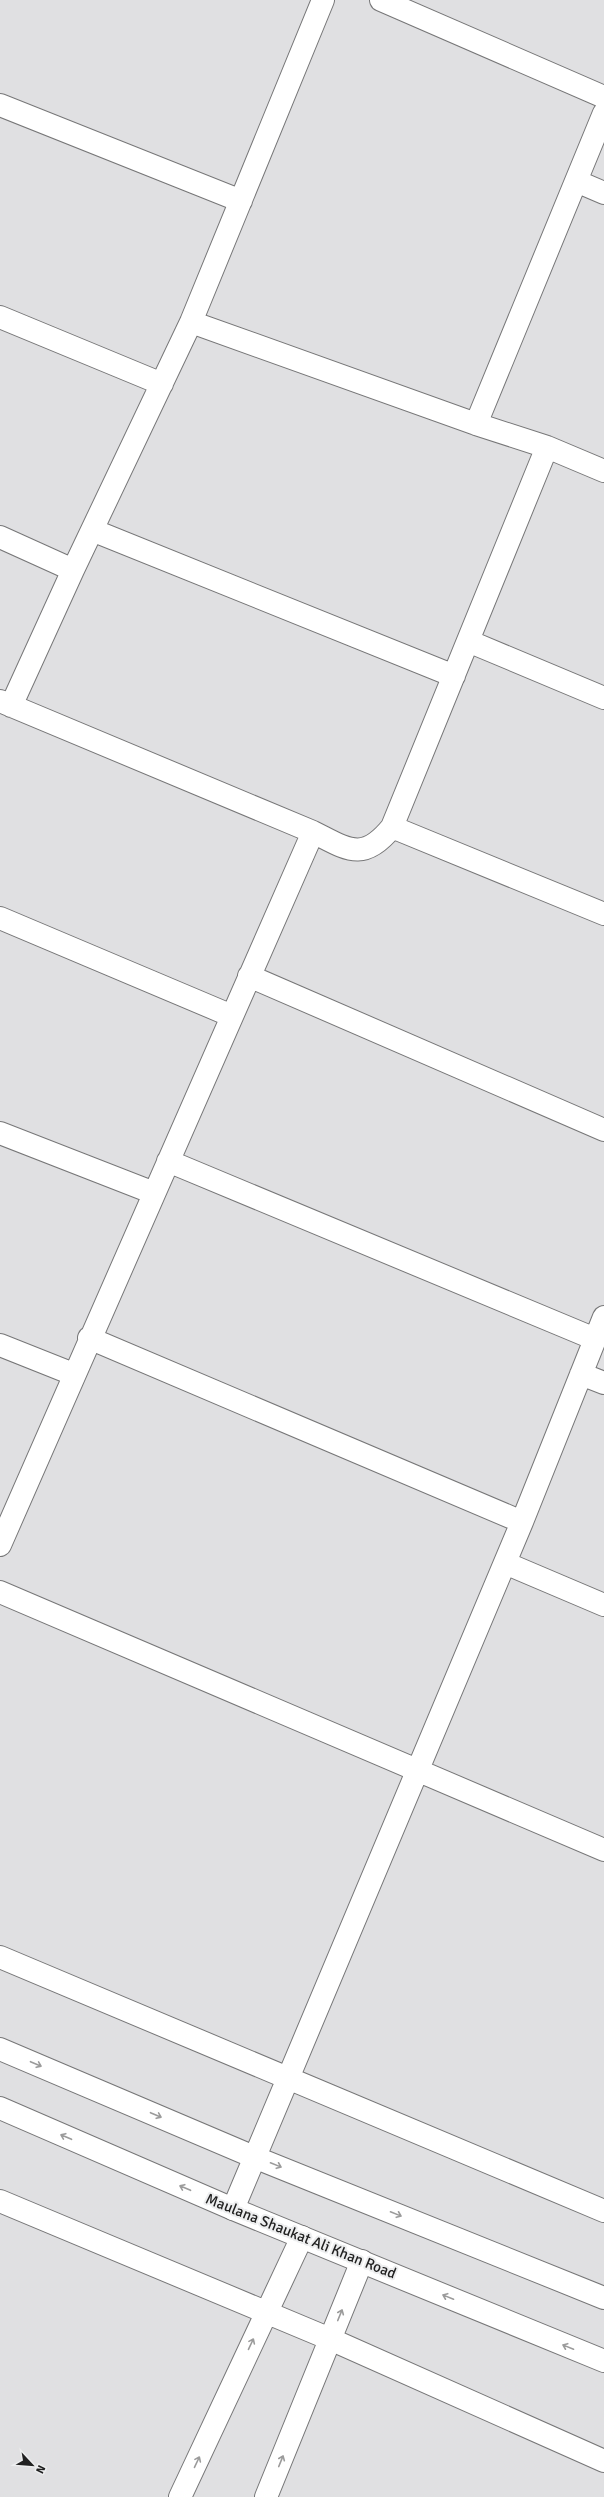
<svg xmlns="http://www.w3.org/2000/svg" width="604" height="2497" font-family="Signika,sans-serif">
  <rect width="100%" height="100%" fill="#e0e0e2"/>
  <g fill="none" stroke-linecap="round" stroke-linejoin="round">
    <defs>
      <path id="minor" d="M381,0L604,97
        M0,105L241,201
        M576,181L604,193
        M0,317L162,384
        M191,322L476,424L547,447L604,471
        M476,424L604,113
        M92,530L454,676
        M0,537L73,570
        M468,641L604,698
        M0,701L313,832C347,849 363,863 392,827L547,447
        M11,706L73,570L191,322L323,0
        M392,827L604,914
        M0,918L232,1016
        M249,976L604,1130
        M0,1133L154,1193
        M168,1161L595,1339
        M89,1338L522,1522
        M0,1345L73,1374
        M581,1374L604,1383
        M0,1545L313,832
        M505,1563L604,1605
        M0,1592L604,1850
        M0,1957L604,2211
        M0,2201L330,2339L604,2461
        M233,2209L522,1522L604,1317
        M180,2497L302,2237
        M266,2497L362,2261"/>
      <path id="major" d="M0,2049L254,2157L604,2298
        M0,2108L233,2209L604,2361"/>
    </defs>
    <use href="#minor" stroke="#777778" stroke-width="24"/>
    <use href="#major" stroke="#777778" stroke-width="24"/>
    <use href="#minor" stroke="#fff" stroke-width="22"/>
    <use href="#major" stroke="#fff" stroke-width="22"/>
  </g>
  <defs><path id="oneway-shaft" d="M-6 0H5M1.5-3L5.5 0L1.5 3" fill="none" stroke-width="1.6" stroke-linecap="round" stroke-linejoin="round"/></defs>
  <g stroke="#9b9b9b">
    <use href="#oneway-shaft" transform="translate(36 2064) rotate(23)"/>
    <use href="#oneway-shaft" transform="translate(156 2115) rotate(23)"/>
    <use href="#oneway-shaft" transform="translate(66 2137) rotate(-157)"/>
    <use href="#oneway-shaft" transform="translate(276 2165) rotate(22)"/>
    <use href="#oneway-shaft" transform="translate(185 2188) rotate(-157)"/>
    <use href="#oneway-shaft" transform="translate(396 2214) rotate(22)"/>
    <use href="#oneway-shaft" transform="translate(448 2297) rotate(-158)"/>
    <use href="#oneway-shaft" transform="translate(340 2315) rotate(-68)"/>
    <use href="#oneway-shaft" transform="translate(251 2344) rotate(-65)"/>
    <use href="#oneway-shaft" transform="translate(568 2347) rotate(-158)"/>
    <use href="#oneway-shaft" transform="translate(281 2461) rotate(-68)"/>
    <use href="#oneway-shaft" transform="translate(197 2462) rotate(-65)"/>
  </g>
  <g text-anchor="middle" stroke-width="4" stroke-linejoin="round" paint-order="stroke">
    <g font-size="15" fill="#212121" stroke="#edeeef">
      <text transform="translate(301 2236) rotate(22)" y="5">Maulana Shaukat Ali Khan Road</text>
    </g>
  </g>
  <g transform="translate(32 2465) rotate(116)" stroke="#edeeef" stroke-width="3" paint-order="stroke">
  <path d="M0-3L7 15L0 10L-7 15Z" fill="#212121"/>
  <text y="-6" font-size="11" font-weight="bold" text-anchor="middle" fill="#212121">N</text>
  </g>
</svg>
